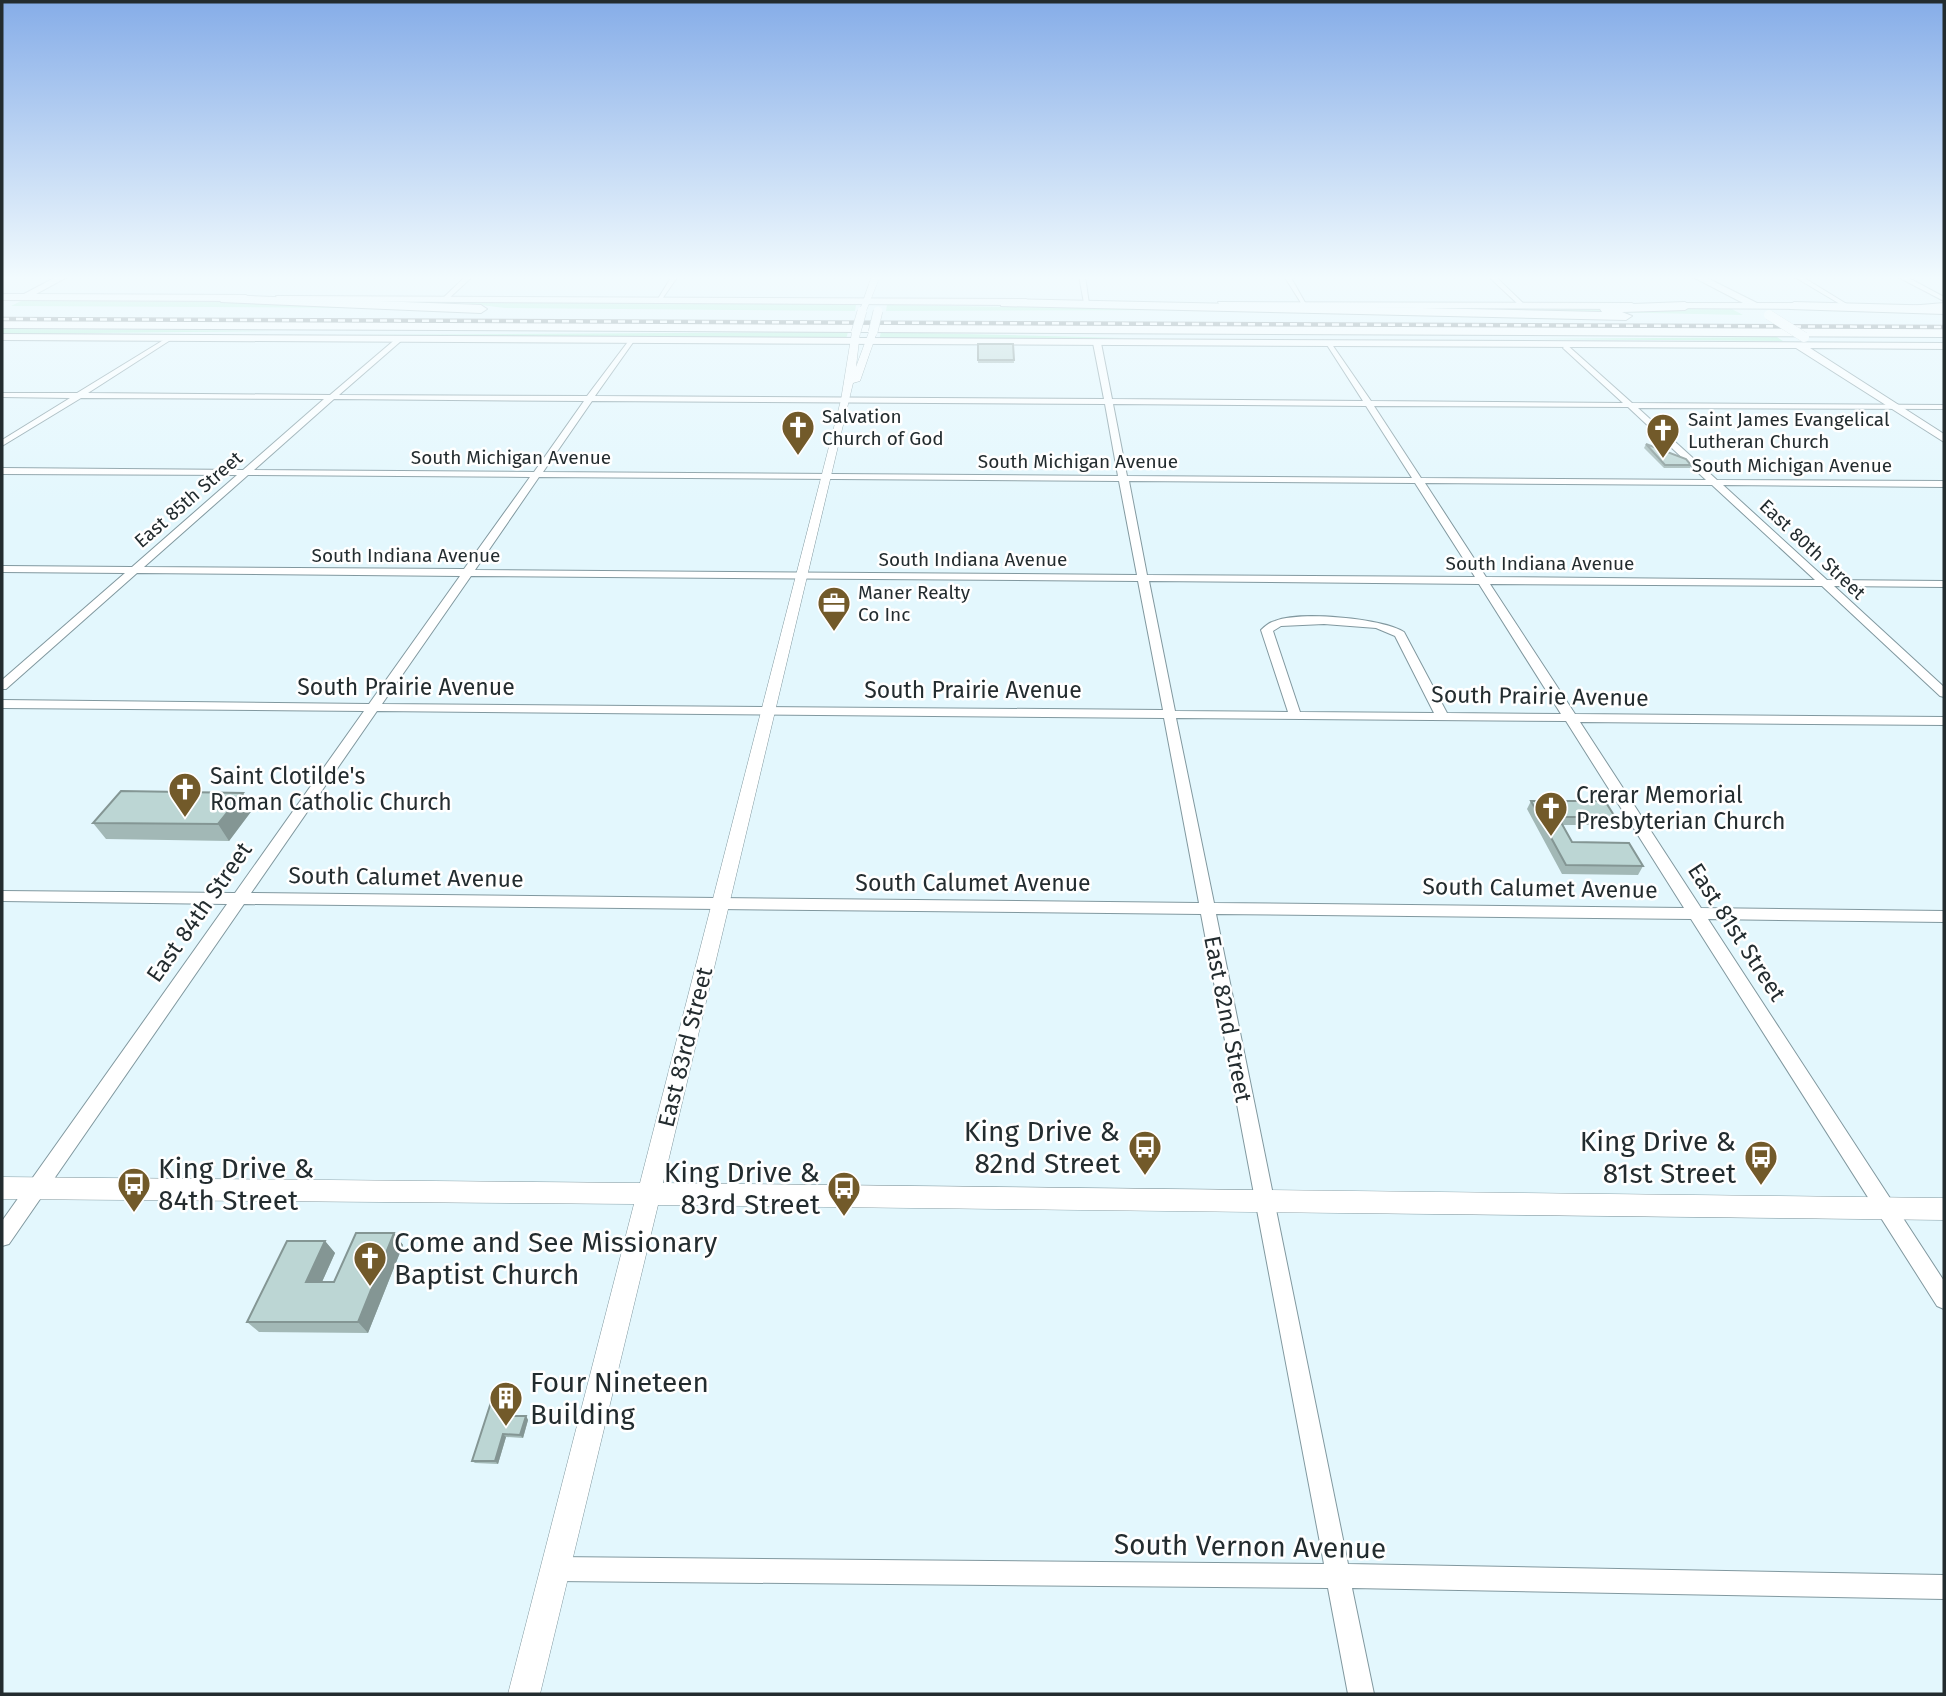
<svg xmlns="http://www.w3.org/2000/svg" width="1946" height="1696" font-family="'Fira Sans',sans-serif">
  <rect width="100%" height="100%" fill="#e3f7fd"/>
  <path fill="#a8efce" d="M21,301L234,302L387,308L11,306Z
    M456,302L851,304L856,305L855,311L505,308Z
    M887,305L1225,310L886,311Z
    M1730,308L1743,315L1508,310Z
    M2,329L274,331L2,334Z
    M848,332L846,339L145,336Z
    M881,332L1125,338L879,340Z
    M1777,337L1783,341L1535,339Z"/>
  <g fill="none" stroke-linecap="round" stroke-linejoin="round">
    <defs>
      <path id="minor" d="M466,276H473L446,301H442V299Z
        M672,276H678L660,302H656Z
        M1079,276H1085L1089,304L1084,303Z
        M1284,276H1290L1307,306H1303Z
        M1488,276H1495L1524,304V306H1520Z
        M1793,276H1801L1850,306L1845,307Z
        M1896,276H1905L1944,297V301Z
        M170,336L172,339L88,393L330,395L398,337L401,341L339,395L587,396L630,339L634,341L595,396L1104,399L1093,343L1097,341L1101,343L1112,399L1363,401L1327,345L1331,343L1371,401L1623,403L1563,348L1566,344L1632,403L1944,405V409L1638,408L1717,480L1944,481V487L1723,485L1827,580L1944,581V587L1834,586L1944,687V697L1940,696L1822,586L1490,584L1575,714L1944,717V725L1580,722L1701,908L1944,911V922L1708,919L1944,1281V1309L1937,1306L1691,919L1216,914L1348,1564L1944,1575V1599L1352,1588L1374,1694H1348L1328,1588L555,1581L547,1577L543,1569L547,1561L555,1557L1324,1564L1201,914L244,904L9,1244L2,1246V1221L227,904L2,901V891L235,893L364,711L2,708V700L369,704L460,576L137,573L6,689H2V680L125,573L2,572V566L132,567L237,475L2,474V468L243,470L324,399L81,398L2,446V440L70,398L2,397V393H77ZM334,399L584,401L534,472L254,470ZM592,401L1105,404L1118,476L543,472ZM1113,404L1366,406L1412,478L1127,476ZM1374,406L1628,407L1706,480L1421,478ZM248,475L530,477L464,569L144,567ZM539,477L1119,481L1137,575L475,570ZM1129,481L1415,483L1475,577L1147,575ZM1425,483L1712,485L1815,580L1486,577ZM471,576L1138,581L1163,710L382,704ZM1149,581L1479,584L1561,714L1447,713L1404,632C1381,618 1300,611 1275,621C1270,622 1265,626 1261,630L1288,712L1175,711ZM1324,624L1376,628L1395,636L1434,713L1300,712L1273,631L1281,626ZM377,711L1164,718L1199,903L251,893ZM1176,718L1566,721L1684,908L1214,903Z"/>
      <path id="tertiary" d="M872,276H880L866,311L859,313Z
        M856,329L860,332L856,367L869,332L873,329L877,332L860,381L853,383L663,1183L1944,1198V1220L658,1205L540,1694H508L634,1204L2,1199V1177L640,1183L841,400L852,332Z"/>
      <path id="secondary" d="M58,276H69L36,294L246,295L250,298L246,301L2,300V294H24Z
        M1691,276H1703L1757,303H1814L1819,306L1814,309L1662,308L1665,303H1743Z
        M276,296L1026,299L1031,302L1026,305L279,301Z
        M1218,302L1632,303L1637,306L1632,309L1221,307Z
        M1944,303V309L1909,306Z
        M2,334L1944,343V349L1810,348L1944,434V442L1796,348L2,340Z"/>
      <path id="motorway" d="M225,295L481,305L487,309L481,313L221,302L219,299Z
        M1005,299L1602,312L1600,309L1606,305L1685,302L1691,306L1685,310L1622,312L1632,316L1626,320L1001,306V300Z
        M1794,302L1944,306V314L1790,309L1788,306Z
        M2,320L1944,329V337L2,328Z"/>
    </defs>
    <use href="#minor" stroke="#81989f" stroke-width="2"/>
    <use href="#tertiary" stroke="#81989f" stroke-width="1"/>
    <use href="#secondary" stroke="#81989f" stroke-width="2"/>
    <use href="#motorway" stroke="#81989f" stroke-width="2"/>
    <use href="#minor" fill="#fff" fill-rule="evenodd"/>
    <use href="#tertiary" fill="#fff" fill-rule="evenodd"/>
    <use href="#secondary" fill="#fff" fill-rule="evenodd"/>
    <use href="#motorway" fill="#fff" fill-rule="evenodd"/>
    <defs>
      <path id="rail" d="M2,319L1944,327"/>
    </defs>
    <use href="#rail" stroke="#5d6a6e" stroke-width="4.5"/>
    <use href="#rail" stroke="#fff" stroke-width="2.5" stroke-dasharray="7" stroke-linecap="butt"/>
    <defs>
      <path id="tertiary-bridge" d="M856,332L862,311
        M873,332L878,311"/>
      <path id="secondary-bridge" d="M1769,315L1804,337"/>
    </defs>
    <use href="#tertiary-bridge" stroke="#81989f" stroke-width="10" stroke-linecap="butt"/>
    <use href="#secondary-bridge" stroke="#81989f" stroke-width="10" stroke-linecap="butt"/>
    <use href="#tertiary-bridge" stroke="#fff" stroke-width="9"/>
    <use href="#secondary-bridge" stroke="#fff" stroke-width="10"/>
  </g>
  <path fill="#a2b8b6" d="M978,344H1013L1014,363H978Z
    M1646,444L1691,465L1690,468H1664L1644,448Z
    M1531,801L1615,817L1610,825H1562L1572,842L1643,866L1638,875L1562,874L1527,809Z
    M253,809L229,841L106,839L93,823Z
    M394,1233L403,1245L368,1333L259,1332L247,1322L325,1241L335,1253L322,1282H334Z
    M519,1394L512,1416H526L528,1420L523,1438L506,1437L498,1464L475,1463L472,1461Z"/>
  <path fill="#849694" d="M243,793L253,809L229,841L218,824Z
    M394,1233L403,1245L368,1333L358,1322Z
    M325,1241L335,1253L317,1293L306,1282Z
    M516,1390L519,1394L511,1419L508,1416Z
    M526,1416L528,1420L523,1438L520,1435Z
    M503,1434L506,1437L498,1464L495,1461Z"/>
  <path fill="#bcd6d4" stroke="#849694" stroke-width="2" d="M978,344H1013L1014,360H978Z
    M1646,444L1686,459L1691,465H1665Z
    M121,791L243,793L218,824L93,823Z
    M1531,801H1605L1615,817H1558L1572,842L1629,843L1643,866L1566,865Z
    M356,1233H394L358,1322H247L287,1241H325L306,1282H334Z
    M495,1390H516L508,1416H526L520,1435L503,1434L495,1461H472Z"/>
  <linearGradient id="sky" x2="0" y2="1"><stop stop-color="#86ade8"/><stop offset="0.54" stop-color="#f2fbfe"/><stop offset="1" stop-color="#f2fbfe" stop-opacity="0"/></linearGradient>
  <rect width="1946" height="514" fill="url(#sky)"/>
  <defs>
    <symbol id="church-pin" viewBox="-11 -11 22 30"><path d="M0 17L-7.5 6A9.5 9.5 0 1 1 7.5 6Z" fill="#725a2a" stroke="#fff"/><path d="M-1.2-6h2.4v3.5h3.3v2.4h-3.3V6h-2.4V-.1h-3.3v-2.4h3.3Z" fill="#fff"/></symbol>
    <symbol id="office-pin" viewBox="-11 -11 22 30"><path d="M0 17L-7.5 6A9.5 9.5 0 1 1 7.5 6Z" fill="#725a2a" stroke="#fff"/><path d="M-6-3h4V-5.5h4V-3h4V5H-6ZM-1-4.5V-3h2v-1.5ZM-6 0V1H6V0Z" fill="#fff"/></symbol>
    <symbol id="bus-pin" viewBox="-11 -11 22 30"><path d="M0 17L-7.5 6A9.5 9.5 0 1 1 7.5 6Z" fill="#725a2a" stroke="#fff"/><path d="M-5-6H5V4H4V6H2V4H-2V6H-4V4H-5ZM-3.5-4V0h7V-4ZM-3.5 1.2v1.5H-2V1.2ZM2 1.2v1.5H3.5V1.2Z" fill="#fff"/></symbol>
    <symbol id="building-pin" viewBox="-11 -11 22 30"><path d="M0 17L-7.5 6A9.5 9.5 0 1 1 7.5 6Z" fill="#725a2a" stroke="#fff"/><path d="M-4-6H4V6H1V3H-1V6H-4ZM-2.5-4.3h1.7v1.8h-1.7ZM.8-4.3h1.7v1.8H.8ZM-2.5-1h1.7V.8h-1.7ZM.8-1h1.7V.8H.8Z" fill="#fff"/></symbol>
  </defs>
  <g fill-rule="evenodd">
    <use href="#church-pin" x="779" y="408" width="38" height="52"/>
    <use href="#church-pin" x="1644" y="411" width="38" height="52"/>
    <use href="#office-pin" x="815" y="584" width="38" height="52"/>
    <use href="#church-pin" x="166" y="770" width="38" height="52"/>
    <use href="#church-pin" x="1532" y="789" width="38" height="52"/>
    <use href="#bus-pin" x="1126" y="1128" width="38" height="52"/>
    <use href="#bus-pin" x="1742" y="1138" width="38" height="52"/>
    <use href="#bus-pin" x="115" y="1165" width="38" height="52"/>
    <use href="#bus-pin" x="825" y="1169" width="38" height="52"/>
    <use href="#church-pin" x="351" y="1239" width="38" height="52"/>
    <use href="#building-pin" x="487" y="1379" width="38" height="52"/>
  </g>
  <g text-anchor="middle" stroke-width="5" stroke-linejoin="round" paint-order="stroke">
    <g font-size="19" fill="#232c2f" stroke="#fff" text-anchor="start">
      <text x="822" y="423">Salvation<tspan x="822" dy="22">Church of God</tspan></text>
      <text x="1688" y="426">Saint James Evangelical<tspan x="1688" dy="22">Lutheran Church</tspan></text>
      <text x="858" y="599">Maner Realty<tspan x="858" dy="22">Co Inc</tspan></text>
    </g>
    <g font-size="19" fill="#232c2f" stroke="#fff">
      <text x="511" y="464">South Michigan Avenue</text>
      <text x="1078" y="468">South Michigan Avenue</text>
      <text x="1792" y="472">South Michigan Avenue</text>
      <text transform="translate(188 499) rotate(-41)" y="7">East 85th Street</text>
      <text transform="translate(1813 549) rotate(43)" y="7">East 80th Street</text>
      <text x="406" y="562">South Indiana Avenue</text>
      <text x="973" y="566">South Indiana Avenue</text>
      <text x="1540" y="570">South Indiana Avenue</text>
    </g>
    <g font-size="23" fill="#232c2f" stroke="#fff">
      <text x="406" y="695">South Prairie Avenue</text>
      <text x="973" y="698">South Prairie Avenue</text>
      <text transform="translate(1540 696) rotate(1)" y="8">South Prairie Avenue</text>
      <text transform="translate(406 877) rotate(1)" y="8">South Calumet Avenue</text>
      <text x="973" y="891">South Calumet Avenue</text>
      <text transform="translate(1540 888) rotate(1)" y="8">South Calumet Avenue</text>
      <text transform="translate(199 912) rotate(-55)" y="8">East 84th Street</text>
      <text transform="translate(1737 932) rotate(57)" y="8">East 81st Street</text>
      <text transform="translate(1228 1019) rotate(79)" y="8">East 82nd Street</text>
      <text transform="translate(685 1047) rotate(-76)" y="8">East 83rd Street</text>
    </g>
    <g font-size="23" fill="#232c2f" stroke="#fff" text-anchor="start">
      <text x="210" y="784">Saint Clotilde's<tspan x="210" dy="26">Roman Catholic Church</tspan></text>
      <text x="1576" y="803">Crerar Memorial<tspan x="1576" dy="26">Presbyterian Church</tspan></text>
    </g>
    <g font-size="28" fill="#232c2f" stroke="#fff" text-anchor="end">
      <text x="1120" y="1141">King Drive &amp;<tspan x="1120" dy="32">82nd Street</tspan></text>
      <text x="1736" y="1151">King Drive &amp;<tspan x="1736" dy="32">81st Street</tspan></text>
      <text x="158" y="1178" text-anchor="start">King Drive &amp;<tspan x="158" dy="32">84th Street</tspan></text>
      <text x="820" y="1182">King Drive &amp;<tspan x="820" dy="32">83rd Street</tspan></text>
      <text x="394" y="1252" text-anchor="start">Come and See Missionary<tspan x="394" dy="32">Baptist Church</tspan></text>
      <text x="530" y="1392" text-anchor="start">Four Nineteen<tspan x="530" dy="32">Building</tspan></text>
    </g>
    <g font-size="28" fill="#232c2f" stroke="#fff">
      <text transform="translate(1250 1546) rotate(1)" y="10">South Vernon Avenue</text>
    </g>
  </g>
  <rect width="1946" height="1696" fill="none" stroke="#232c2f" stroke-width="7"/>
</svg>
